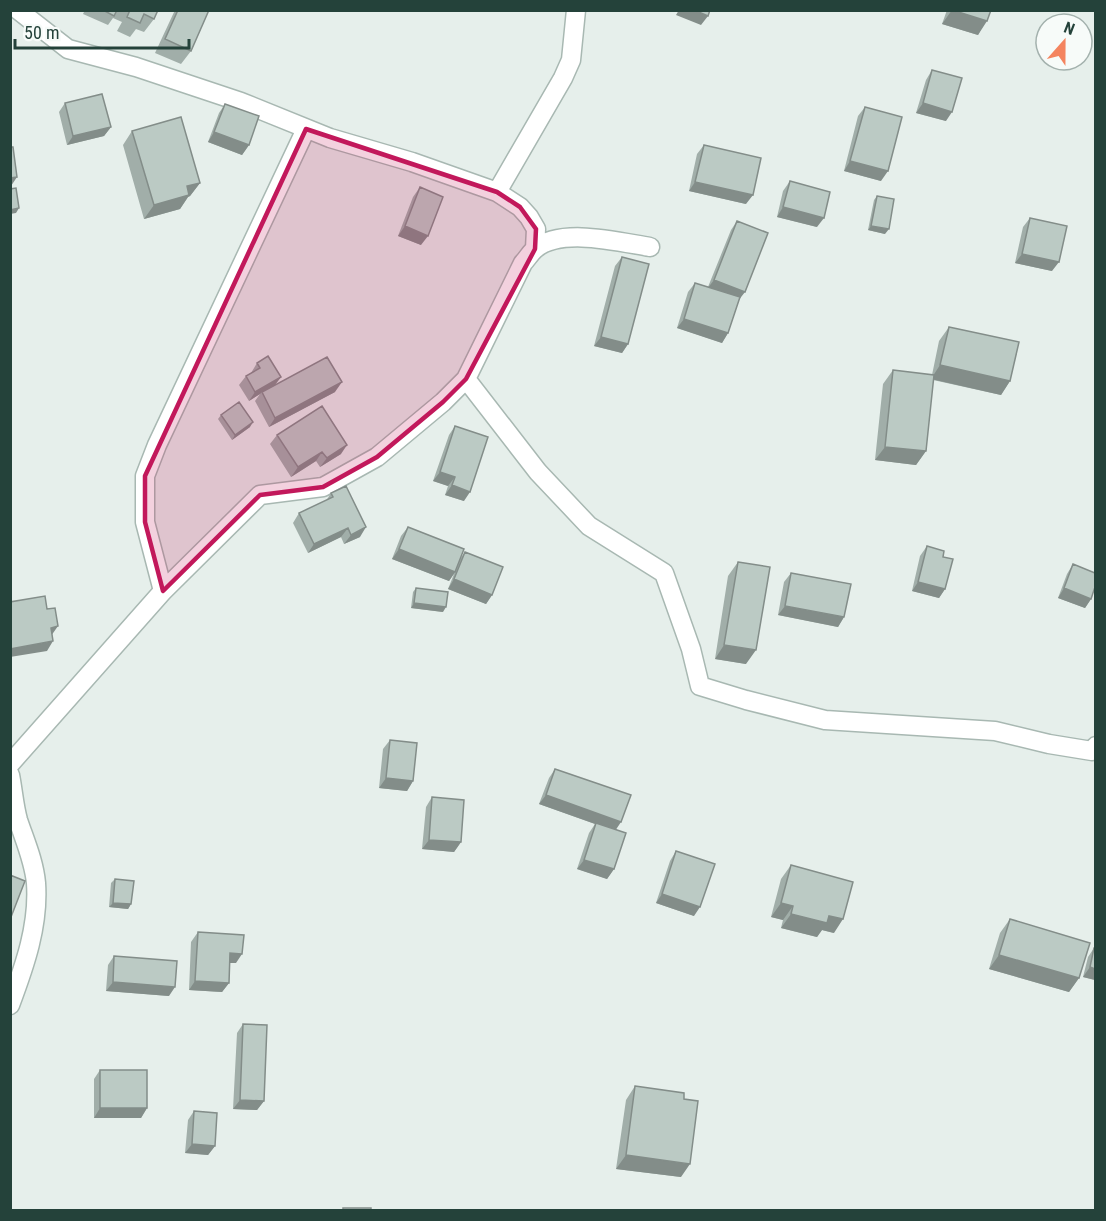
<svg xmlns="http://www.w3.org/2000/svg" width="1106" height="1221" font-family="'Roboto Condensed',sans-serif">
  <rect width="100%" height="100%" fill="#e6efeb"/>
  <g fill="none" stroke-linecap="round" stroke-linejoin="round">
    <defs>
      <path id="street" d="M18,10L68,49L136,67L241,102L330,138L412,162L497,192L520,207L529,217L536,229L535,249
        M497,192L563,78L571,60L576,10
        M466,379L538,472L589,526L664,573L691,649L700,686L746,700L825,720L995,731L1049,744L1092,751L1096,746
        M163,591L145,522V476L157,445L306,129
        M10,764L163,591L260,495L323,487L377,457L443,402L466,379L523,263C527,259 531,252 535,249C561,227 619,242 650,247
        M10,775C13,790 14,806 18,820C25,841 34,861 36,883C39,925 25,965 10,1005"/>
    </defs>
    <use href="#street" stroke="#a8b8b2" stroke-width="21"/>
    <use href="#street" stroke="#fff" stroke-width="18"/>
  </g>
  <path fill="#a1aea9" d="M85,10H157L154,19L144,32L136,29L130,37L117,31L122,22L113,18L108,25L83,14Z
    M175,10H209L191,51L181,64L155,53Z
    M947,10H991L978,35L942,24Z
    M932,70L946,121L916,113L926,80Z
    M65,103L111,127L104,136L67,145L59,112Z
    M225,104L249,145L242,155L208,142L219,113Z
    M865,107L881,181L844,171L858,116Z
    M132,131L200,183L190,196L188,197L180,209L144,219L123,145Z
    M704,145L746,204L689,191L697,154Z
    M790,181L817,227L777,217L783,191Z
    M420,187L421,245L398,236L413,197Z
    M877,196L885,234L868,230L874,200Z
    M1030,218L1052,271L1015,263L1023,227Z
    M737,221L739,300L728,333L722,343L677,328L688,292L695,283L708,287L731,230Z
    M622,257L628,344L622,353L594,346L615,266Z
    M949,327L1010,381L1001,395L933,380L926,451L916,465L875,460L883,384L893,370L932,375L939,341Z
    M257,363L281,377L275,385L335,392L269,427L255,401L260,394L249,401L239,385L246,376L251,373Z
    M221,415L250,427L232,440L218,419Z
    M455,426L464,501L445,495L448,486L433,481L449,435Z
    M277,435L341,454L320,467L316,461L291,477L270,444Z
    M331,493L360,537L344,544L341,537L308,553L293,523L299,513L326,501Z
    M408,527L460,559L465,552L492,595L486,604L448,589L454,574L449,581L392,559L401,536Z
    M927,546L943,557L945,589L939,598L912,591L920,556Z
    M738,562L746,664L715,659L728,576Z
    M1073,564L1091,599L1085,608L1058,598L1067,574Z
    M791,573L844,617L838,627L778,615L784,582Z
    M416,588L443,612L411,608L413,592Z
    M390,740L413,781L407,791L379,788L383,749Z
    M555,769L616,830L614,869L607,879L577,869L589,833L595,824L539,804L549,778Z
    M432,797L461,842L454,852L422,849L426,807Z
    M676,851L694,916L656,903L670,861Z
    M791,865L834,933L822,930L817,937L781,928L783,920L771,917L781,879Z
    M115,879L131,904L128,909L109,907L111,883Z
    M1010,919L1079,978L1069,992L989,969L1000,933Z
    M198,932L236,963H230L229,983L222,992L189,990L191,942Z
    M1094,948H1095V980L1083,977L1088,957Z
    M114,956L169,996L106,991L108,965Z
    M243,1024L264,1101L257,1110L233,1109L237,1033Z
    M100,1070L147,1108L141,1118H94V1079Z
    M635,1086L681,1177L616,1169L626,1100Z
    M194,1111L215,1146L208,1155L185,1153L188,1120Z"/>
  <path fill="#838d89" d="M679,10H694L708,16L701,25L676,15Z
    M952,10L987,21L978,35L942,24Z
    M923,103L952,112L946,121L916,113Z
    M111,127L104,136L67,145L73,136Z
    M214,132L249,145L242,155L208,142Z
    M850,161L888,171L881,181L844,171Z
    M17,177L11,186L10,178Z
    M695,182L753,195L746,204L689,191Z
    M200,183L190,196L188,197L180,209L144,219L154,205L187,186Z
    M783,207L824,218L817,227L777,217Z
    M19,208L16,213L10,214V210Z
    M405,226L428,236L421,245L398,236Z
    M871,226L889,229L885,234L868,230Z
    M1022,254L1059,262L1052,271L1015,263Z
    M714,280L745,292L738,301L707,289Z
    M684,319L728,333L722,343L677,328Z
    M601,337L628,344L622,353L594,346Z
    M940,365L1010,381L1001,395L931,379Z
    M281,377L274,386L262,392L260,394L249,401L255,392Z
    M342,382L335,392L269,427L275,418Z
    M253,422L250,427L232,440L235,435Z
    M347,445L341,454L320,467L327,458Z
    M885,447L926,451L916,465L875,460Z
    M322,452L316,461L291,477L298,467Z
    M440,472L455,477L448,486L433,481Z
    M452,485L470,492L464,501L445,495Z
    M366,527L360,537L344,544L351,535Z
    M348,528L341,537L308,553L314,544Z
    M399,549L455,572L449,581L392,559Z
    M454,579L492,595L486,604L448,589Z
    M918,582L945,589L939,598L912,591Z
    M1064,588L1091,599L1085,608L1058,598Z
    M414,603L446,607L443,612L411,608Z
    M785,606L844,617L838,627L778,615Z
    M58,626L51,636V628Z
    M53,641L47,651L10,657V649Z
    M724,645L756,650L746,664L715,659Z
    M386,778L413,781L407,791L379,788Z
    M546,795L621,822L615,831L539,804Z
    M429,840L461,842L454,852L422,849Z
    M584,860L614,869L607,879L577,869Z
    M662,894L700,907L694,916L656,903Z
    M113,903L131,904L128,909L109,907Z
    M781,903L793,906L783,920L771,917Z
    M791,914L829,916L843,919L834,933L822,930L817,937L781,928Z
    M230,953L242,954L236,963H224Z
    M999,955L1079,978L1069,992L989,969Z
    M1090,967L1095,969V980L1083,977Z
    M195,981L229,983L222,992L189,990Z
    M113,982L175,987L169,996L106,991Z
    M240,1100L264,1101L257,1110L233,1109Z
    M100,1108H147L141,1118H94Z
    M192,1144L215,1146L208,1155L185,1153Z
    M626,1155L690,1164L681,1177L616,1169Z"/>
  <path fill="#bbcac4" stroke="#838d89" stroke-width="1.5" d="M103,10H117L114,16Z
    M130,10H158L154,19L144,14L140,23L127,17Z
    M178,10H209L191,51L165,39Z
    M694,10H710L708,16Z
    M952,10H991L987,21Z
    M932,70L962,78L952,112L923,103Z
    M102,94L111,127L73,136L65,103Z
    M225,104L259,116L249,145L214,132Z
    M865,107L902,117L888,171L850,161Z
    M181,117L200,183L187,186L189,195L154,205L132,131Z
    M704,145L761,158L753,195L695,182Z
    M10,147H13L17,177L10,178Z
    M790,181L830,192L824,218L783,207Z
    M420,187L443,197L428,236L405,226Z
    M16,188L19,208L10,210V189Z
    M877,196L894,199L889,229L871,226Z
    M1030,218L1067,226L1059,262L1022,254Z
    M737,221L768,233L745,292L714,280Z
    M622,257L649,264L628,344L601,337Z
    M695,283L740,297L728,333L684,319Z
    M949,327L1019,342L1010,381L940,365Z
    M268,356L281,377L255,392L246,376L260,368L257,363Z
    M327,357L342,382L275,418L262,392Z
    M893,370L934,375L926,451L885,447Z
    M239,402L253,422L235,435L221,415Z
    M322,406L347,445L327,458L322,452L298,467L277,435Z
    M455,426L488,437L470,492L452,485L455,477L440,472Z
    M346,486L366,527L351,535L348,528L314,544L299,513L333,497L331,493Z
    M408,527L464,549L455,572L399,549Z
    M927,546L944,551L943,557L953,559L945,589L918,582Z
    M465,552L503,567L492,595L454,579Z
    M738,562L770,567L756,650L724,645Z
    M1073,564L1095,573V587L1091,599L1064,588Z
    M791,573L851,584L844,617L785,606Z
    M416,588L448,592L446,607L414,603Z
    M45,596L47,609L55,608L58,626L51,628L53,641L10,649V602Z
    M390,740L417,743L413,781L386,778Z
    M555,769L631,795L621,822L546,795Z
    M432,797L464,800L461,842L429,840Z
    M596,823L626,833L614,869L584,860Z
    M676,851L715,864L700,907L662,894Z
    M791,865L853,882L843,919L829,916L827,923L791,914L793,906L781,903Z
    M10,875L25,881L11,917H10Z
    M115,879L134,881L131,904L113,903Z
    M1010,919L1090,943L1079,978L999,955Z
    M198,932L244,935L242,954L230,953L229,983L195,981Z
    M1094,948H1095V969L1090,967Z
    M114,956L177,961L175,987L113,982Z
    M243,1024L267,1025L264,1101L240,1100Z
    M100,1070H147V1108H100Z
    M635,1086L684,1093V1099L698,1101L690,1164L626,1155Z
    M194,1111L217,1113L215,1146L192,1144Z
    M343,1208H371V1210H343Z"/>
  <path fill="#c2185b" fill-opacity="0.2" stroke="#c2185b" stroke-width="4.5" stroke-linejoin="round" d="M306,129L497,192L520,207L536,229L535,249L466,379L443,402L377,457L323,487L260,495L163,591L145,522V476Z"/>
  <rect width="1106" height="1221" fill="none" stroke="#24423a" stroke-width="24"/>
  <g transform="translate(1064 42) rotate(21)"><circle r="28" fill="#f7fbf9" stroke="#a3b1ad" stroke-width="1.5"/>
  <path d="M0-4.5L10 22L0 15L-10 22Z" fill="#f4845f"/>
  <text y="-9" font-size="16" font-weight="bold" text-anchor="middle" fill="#24423a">N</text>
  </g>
  <path d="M15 39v9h174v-9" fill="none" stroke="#24423a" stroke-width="3"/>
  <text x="24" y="39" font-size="18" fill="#24423a" stroke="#f7fbf9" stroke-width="4.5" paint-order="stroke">50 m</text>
</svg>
